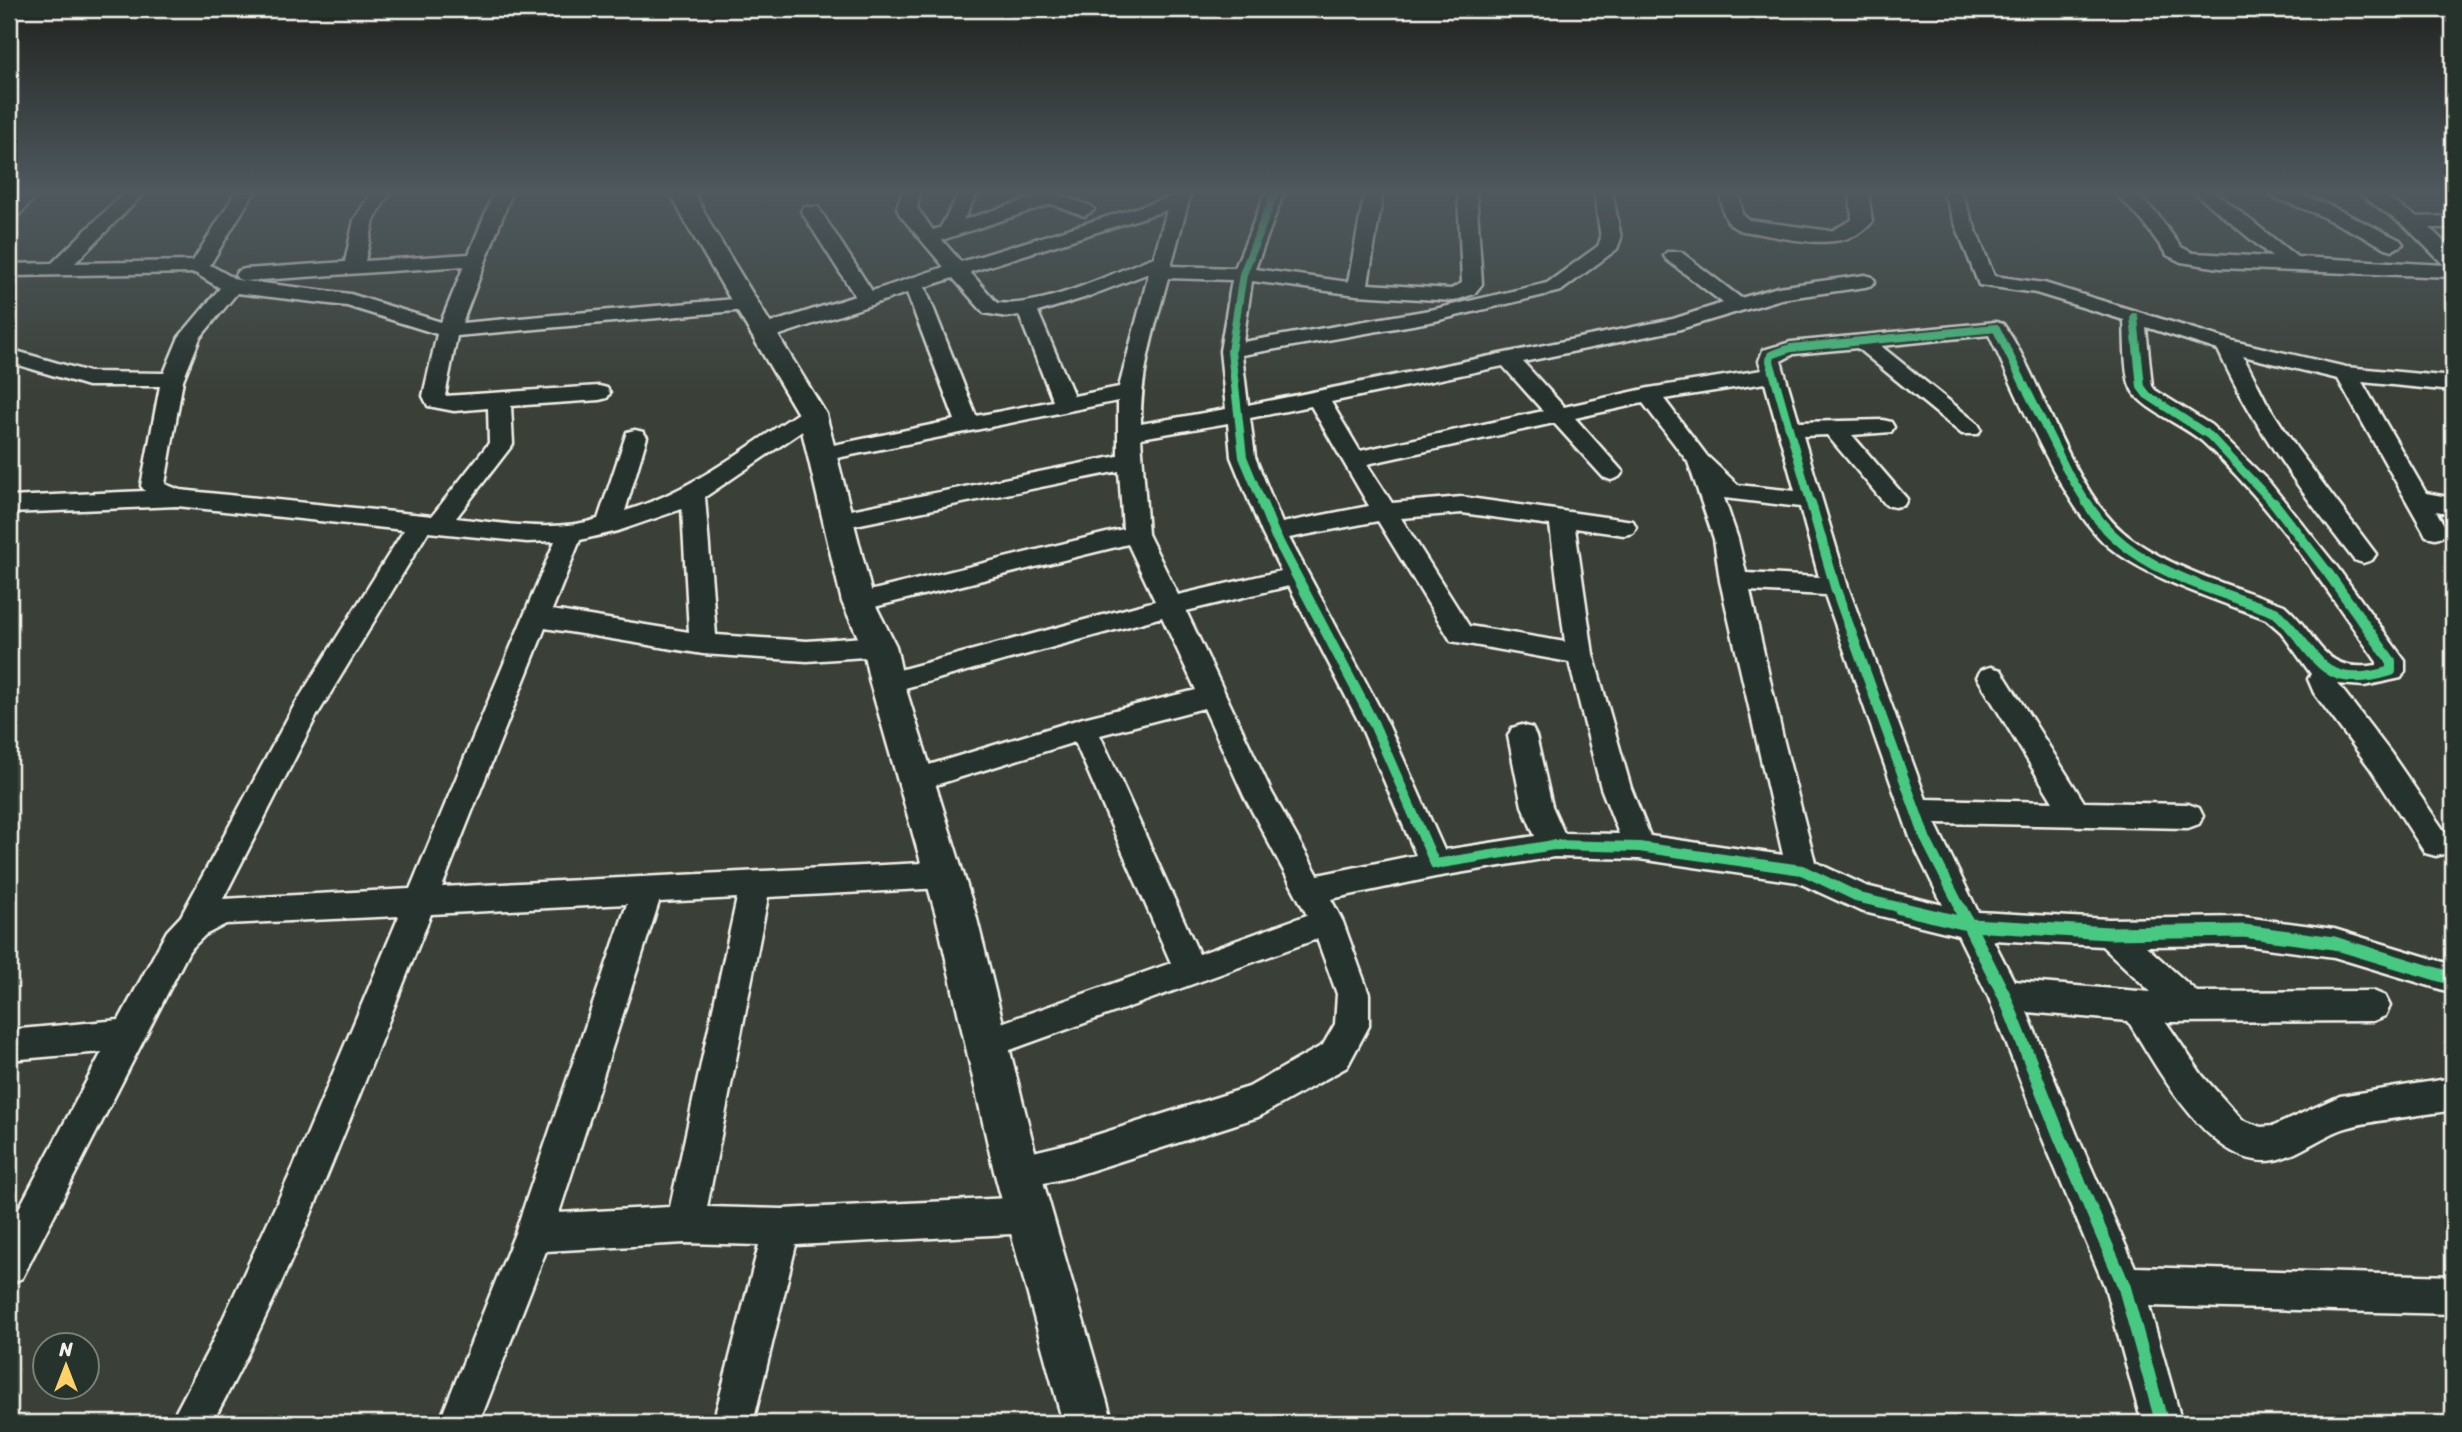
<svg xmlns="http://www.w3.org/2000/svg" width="2462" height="1432" font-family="Sriracha,sans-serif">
  <rect width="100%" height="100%" fill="#3a4038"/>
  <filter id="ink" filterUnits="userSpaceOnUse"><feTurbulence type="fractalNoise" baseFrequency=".0143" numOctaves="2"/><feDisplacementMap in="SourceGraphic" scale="14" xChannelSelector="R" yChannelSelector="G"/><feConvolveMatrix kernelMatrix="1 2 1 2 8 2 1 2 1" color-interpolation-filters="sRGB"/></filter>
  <g filter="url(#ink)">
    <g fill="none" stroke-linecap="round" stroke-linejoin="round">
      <defs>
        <path id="minor" d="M20,192H40L16,218L9,220V203Z
          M125,192H145L75,263L193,261L236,192H254L210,265L237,280L350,294L441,322L464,266L245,281L238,279L235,275L238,271L245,269L345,262L354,220L372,192H390L374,220L365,261L469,254L494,192H512L462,323L746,298L753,300L756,304L753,308L746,310L457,336L445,396L599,386L607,388L610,393L607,398L599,400L511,406L513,444L456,518C501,523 554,533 598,519L627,432L635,430L643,432L647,437L625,511C692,491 746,447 804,409H820L823,414L820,419L705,497L716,635L807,641L879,636L888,639L892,646L888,653L879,656L807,661L703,654L545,628L442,887L943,862L954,866L958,875L954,884L943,888L768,897L707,1207L782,1209L1031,1197L1044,1202L1049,1215L1044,1228L1031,1233L796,1245L753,1423H713L759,1245L685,1243L546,1251L479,1423H439L515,1233L627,904L431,914C362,1085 300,1261 212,1423H170L209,1349L294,1166L399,916L226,924L205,935L189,951L22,1278L9,1284V1227L102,1052L9,1060V1030L119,1020L167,931L181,916L294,706L404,530L177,506L9,513V497L145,491L141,486L160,386H88L9,362V349L89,372L164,373L179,337L220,288L195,273L9,276V264L52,263ZM237,293L347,306L437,334L423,396L428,406L454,411L488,408L489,443L432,516L180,490L165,484L183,380L200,338ZM682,509L689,632L552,610L580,540L618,531ZM428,532L527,542L555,541L410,889L223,899L316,717ZM737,898L670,1207L559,1213L659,902Z
          M902,192H920L917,208L933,230L940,228L960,192H978L963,220L1051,192L1091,206L1094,210L1084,216L1051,204L942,240L961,262L1171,197L1173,192H1191L1171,266L1235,268L1266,192H1284L1255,269L1348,282L1365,192H1383L1368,284L1451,289L1462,283L1458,192H1476L1482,284L1474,294L1453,301L1357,295L1252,281L1243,342L1435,309L1547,283L1598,246L1601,238L1594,192H1612L1621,238L1617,249L1561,291L1435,321L1242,355L1248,405L1673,319L1723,303L1667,260L1664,256L1667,252H1681L1741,298L1778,287L1865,275L1872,277L1875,281L1872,285L1865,287L1781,299L1677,330L1523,362L1564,407L1649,388L1762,370L1759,361L1763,350L1791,342L1996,322L2003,324C2045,383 2073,498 2132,539C2177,571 2233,586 2284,605C2321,637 2320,674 2377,665V662C2324,586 2272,506 2203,442C2184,425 2140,409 2131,388C2124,373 2125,337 2124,320L2036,293L1979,285L1943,192H1961L1994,276L2044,283L2233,341L2346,367L2453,377V391L2362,382L2426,493L2453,498V514L2436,511L2447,530L2444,536L2435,538L2426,536L2423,530L2338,379L2243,356L2266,401L2297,449L2376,554L2372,560L2363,563L2354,560C2303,494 2253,427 2218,350L2146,327L2152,386L2155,390L2211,425L2269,482L2337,567L2405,661V671L2401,678L2364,686L2338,684L2390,752L2447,835L2451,844L2447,853L2436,856L2425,853L2370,768L2314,693L2308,679L2311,674L2281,632L2266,619C2215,599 2159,583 2114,551C2066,517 2016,391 1989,335L1881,346L1978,424L1981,429L1978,434H1962L1857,348L1794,354L1781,361L1799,422L1883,420L1891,422L1894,427L1891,432L1852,435L1907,499L1904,505L1895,507L1886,505L1827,435L1803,436L1848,587L1926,799L2053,802L1977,677L1981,670L1991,667L2001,670L2084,802L2188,804L2199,808L2203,816L2199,824L2188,828L1935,823L1978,912L2109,919L2244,917L2334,929L2453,965V993L2334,957L2244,945L2146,946L2197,992L2373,991L2385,996L2390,1006L2385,1016L2373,1021L2166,1022L2202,1075L2242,1120L2261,1127L2274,1126L2340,1096L2453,1078V1110C2421,1116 2373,1119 2343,1129C2320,1137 2299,1155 2275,1160C2211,1172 2156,1065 2128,1021L2027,1012L2077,1135L2135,1267L2453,1276V1314L2149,1306L2182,1423H2142L2105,1287L2042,1137L1989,998L1958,935L1860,911L1797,882L1639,859L1554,857L1435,877L1331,899L1343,922L1369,994V1026L1347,1067L1258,1117L1071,1177L1017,1189L1004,1183L999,1171L1004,1159L1071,1143L1249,1087L1323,1045L1335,1024L1337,994L1317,939L988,1058L976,1054L971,1043L976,1032L1171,963L1075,742L916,791L906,788L901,780L906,772L1083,718L1196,690L1162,617L887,693L877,690L873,683L877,676L1155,601L1128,544L858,611L849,608L845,602L849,596L1123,529L1119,471L836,529L827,527L824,521L827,515L836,513L1118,456V401L822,461L814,459L810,454L814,449L955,420L907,293L771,338H755L752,333L755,328L855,296L801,211L804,207H818L872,291L944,267L900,215L897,208ZM1167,210L1154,257C1109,274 1045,308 997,303L970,272ZM1149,273L1119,387L1074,396L1038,312L1084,298ZM953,278L984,313L1007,317L1019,315L1053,401L976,416L925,287ZM1168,278L1232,280L1220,351L1226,409L1141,424C1140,373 1155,327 1168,278ZM1503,366L1543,411L1360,451L1331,402ZM1765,383L1795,491L1738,485L1707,456L1664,399ZM1643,403L1688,462L1714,539L1720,581L1783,855L1650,836L1631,788L1593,654L1575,528L1624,535L1633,533L1636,527L1633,521L1462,497L1392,503L1367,464L1554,423L1603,477L1611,480L1619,477L1623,472L1575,418ZM1311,406L1369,506L1282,523L1255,457L1250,418ZM1228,423L1231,457L1262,533L1281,571L1178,595L1148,534L1141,438ZM1724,498L1800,507L1819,577L1746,573L1738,539ZM1462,513L1550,525L1565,642L1469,626L1401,518ZM1378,521L1451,641L1569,662L1601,788L1619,834L1564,833L1552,806L1536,736L1532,728L1522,725L1512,728L1508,736L1522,806L1535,836L1444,850L1387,722L1289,538ZM1289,586L1359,722L1416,855L1318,875L1272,793L1186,611ZM1750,591L1825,595L1911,840L1943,905L1866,886L1815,862L1783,738ZM1204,708L1244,796L1307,915L1199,954L1100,735ZM1993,940L2102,946L2151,992L2014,981Z
          M1721,192H1739L1742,214L1749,220L1831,231L1852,220L1850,192H1868L1872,222C1845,257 1780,236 1743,231C1723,226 1722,209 1721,192Z
          M2114,192H2134L2157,214L2181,247L2193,253L2272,257L2194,192H2215L2297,257L2444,265L2406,227L2357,192H2379L2417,217L2453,216V228H2430L2453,251V277L2220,268L2181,262L2167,255L2143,222Z
          M2268,192H2294L2331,206L2400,240L2403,244L2393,250L2386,248L2317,214L2270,196Z"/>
        <path id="tertiary" d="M670,192H694L713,229L826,414L874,602L896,646L904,683L976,915L1040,1171L1113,1423H1063L994,1171L936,915L870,683L862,646L842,602L798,414L689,229Z"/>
      </defs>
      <use href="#minor" stroke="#f4f1e8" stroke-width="5"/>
      <use href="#tertiary" stroke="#f4f1e8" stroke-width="5"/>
      <use href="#minor" fill="#26332d" fill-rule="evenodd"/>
      <use href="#tertiary" fill="#26332d" fill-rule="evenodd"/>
      <defs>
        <path id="cycleway-far2" d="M2134,317L2141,387L2147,395L2210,436L2275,505
          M1263,505L1243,457L1231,351L1243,274L1275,192
          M1811,505L1770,361L1771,355L1791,348L1996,328L2067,471L2088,505"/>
        <path id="cycleway-far1" d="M1262,503L1274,533L1373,722L1435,864L1554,845L1639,847L1802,870L1860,898L1907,909
          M1811,503L1835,587L1926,840L1961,909
          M2087,503C2126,569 2208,587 2275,612C2319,650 2317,694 2391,671V661L2328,573L2274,503"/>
        <path id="cycleway" d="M1900,908L1971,925L2109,933L2244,931L2334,943L2453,979
          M1960,908L2004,995L2060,1137L2124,1286L2162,1423"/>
      </defs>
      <use href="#cycleway-far2" stroke="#26332d" stroke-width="11"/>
      <use href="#cycleway-far1" stroke="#26332d" stroke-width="15"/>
      <use href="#cycleway" stroke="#26332d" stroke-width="18"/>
      <use href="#cycleway-far2" stroke="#46c982" stroke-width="8"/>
      <use href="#cycleway-far1" stroke="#46c982" stroke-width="10"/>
      <use href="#cycleway" stroke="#46c982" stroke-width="13"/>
    </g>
  </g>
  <linearGradient id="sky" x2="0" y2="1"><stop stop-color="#20231f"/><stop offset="0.49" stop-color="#4f595e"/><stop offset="1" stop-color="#4f595e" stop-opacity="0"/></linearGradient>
  <rect width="2462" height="392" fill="url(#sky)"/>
  <rect width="2462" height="1432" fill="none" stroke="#26332d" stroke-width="35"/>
  <rect x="18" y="18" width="2427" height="1397" fill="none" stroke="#f4f1e8" stroke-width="2.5" filter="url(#ink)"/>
  <g transform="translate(66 1366)"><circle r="33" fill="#26332d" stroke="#787f78" stroke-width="2"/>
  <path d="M0-5L12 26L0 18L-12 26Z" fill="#ffd166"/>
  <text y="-10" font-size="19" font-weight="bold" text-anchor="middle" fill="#f4f1e8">N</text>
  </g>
</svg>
